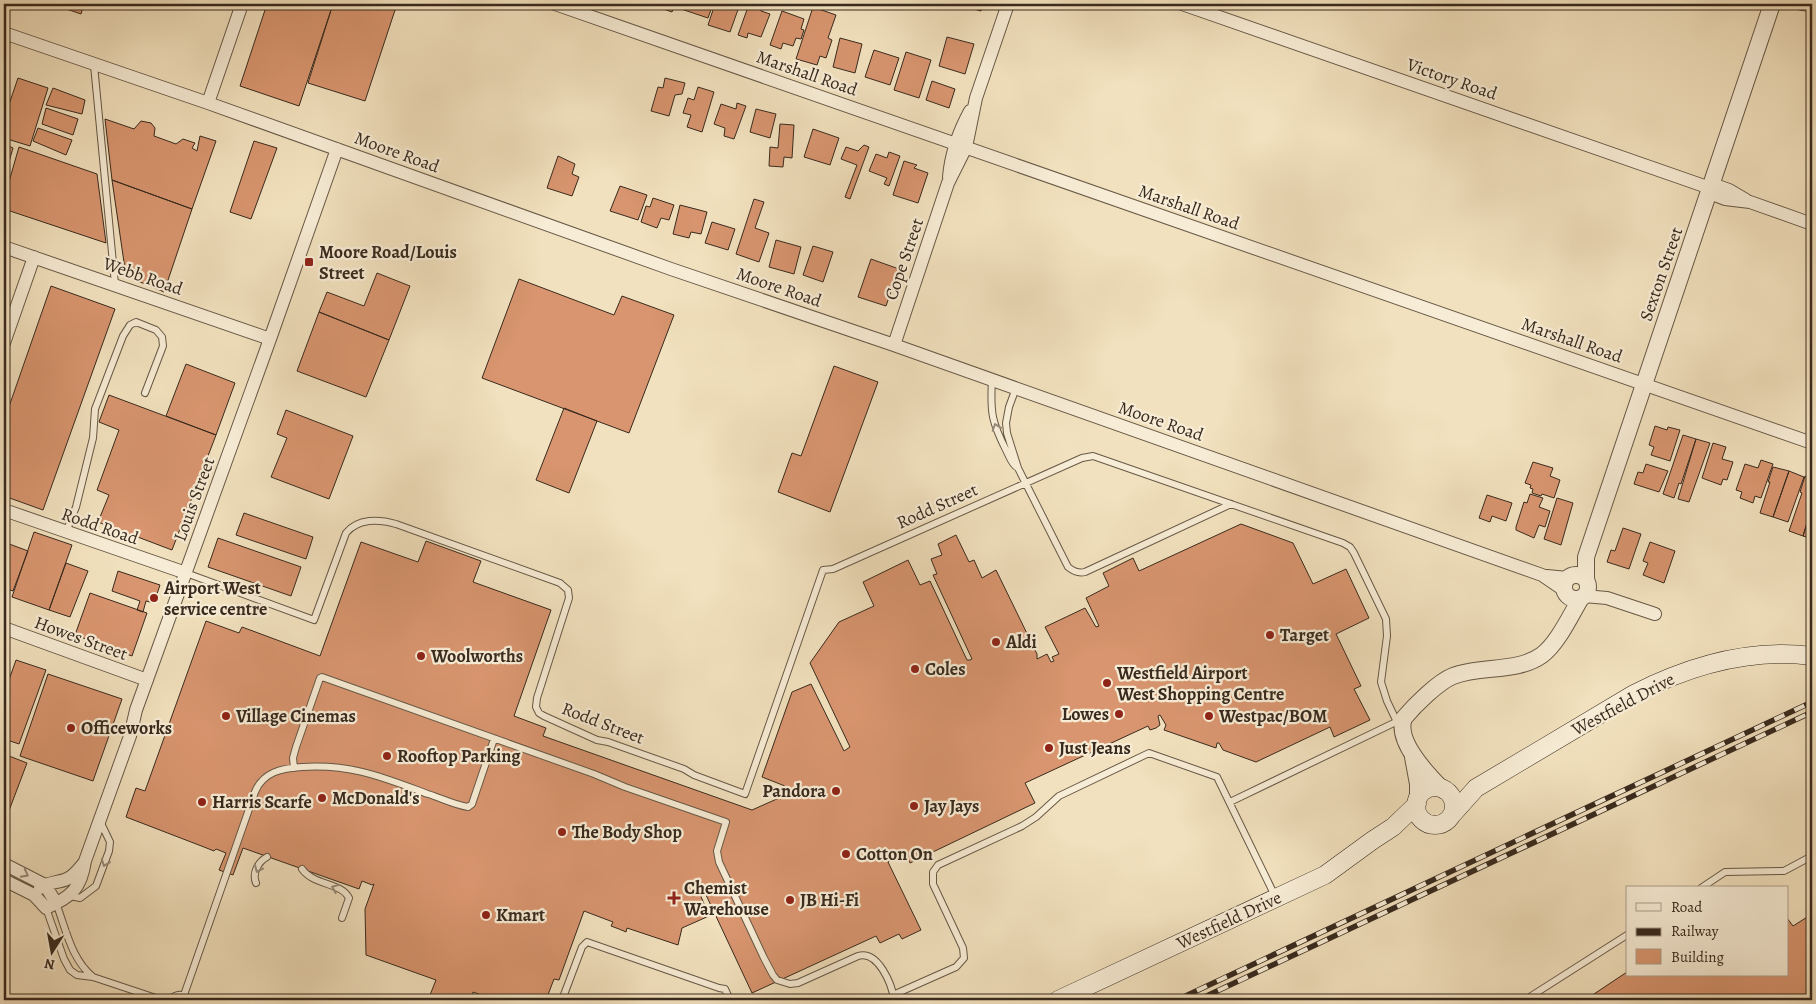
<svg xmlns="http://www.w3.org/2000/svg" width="1816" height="1004" font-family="Alegreya,serif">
  <rect width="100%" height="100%" fill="#f2e1be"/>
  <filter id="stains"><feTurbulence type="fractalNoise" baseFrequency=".004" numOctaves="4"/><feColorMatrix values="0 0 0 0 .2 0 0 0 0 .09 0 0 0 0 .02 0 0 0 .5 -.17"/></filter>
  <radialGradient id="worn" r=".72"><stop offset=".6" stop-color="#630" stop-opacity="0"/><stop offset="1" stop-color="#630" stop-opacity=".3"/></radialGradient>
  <path fill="#d8956f" stroke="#382a1e" d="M52,4H84L81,14Z
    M267,4H333L299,106L240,86Z
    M333,4H397L365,101L308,83Z
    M649,4H676L672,12Z
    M680,4H713L708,18L678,8Z
    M715,4H740L730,32L708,25Z
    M749,4H763L761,11L770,14L761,37L748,33L747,38L738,35Z
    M963,4H983L981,11L963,6Z
    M813,7L836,15L828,38L832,40L826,58L820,56L817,65L796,59Z
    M782,11L804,19L801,29L804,30L801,39L796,38L793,46L783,43L781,49L770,45Z
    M947,37L974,44L965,74L939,66Z
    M840,38L862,44L855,73L833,67Z
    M874,50L899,58L890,85L865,77Z
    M906,52L931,60L919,98L894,90Z
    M18,78L48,88L30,146L4,138V119Z
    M665,78L685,83L682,94L675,95L669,116L651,111L658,87L663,88Z
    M932,81L955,89L949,108L926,100Z
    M698,87L714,92L702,132L687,127L691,115L683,113L688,98L694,100Z
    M53,88L85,100L82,114L46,105Z
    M737,103L746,106L734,139L724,136L725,128L714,124L721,104L736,109Z
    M46,108L78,119L73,135L42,124Z
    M756,109L776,114L770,138L750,132Z
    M105,119L134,129L141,121L151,123L155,128L154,136L176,144L183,139L195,143L192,148L197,151L200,136L216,141L192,209L112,180Z
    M780,124L794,125L792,158L784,157L783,167L769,166L770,147L778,148Z
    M38,128L72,140L66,155L33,141Z
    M813,129L839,138L830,165L804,157Z
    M254,141L277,148L251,219L230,212Z
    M4,144L13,148L4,179Z
    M864,145L869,147L850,199L845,197L857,165L841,159L846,147L858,151Z
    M19,147L97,174L106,243L4,209V199Z
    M889,152L900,156L889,186L884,184L887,178L869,171L876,154L887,158Z
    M558,156L575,164L572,174L579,177L572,196L547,188Z
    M904,161L917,165L914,168L928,173L918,203L893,195Z
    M112,180L192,209L164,292L126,276Z
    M620,186L647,195L638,220L610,211Z
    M653,198L674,205L669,220L661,218L657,228L641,222L646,206L650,207Z
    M754,199L764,202L755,228L769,233L759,262L736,254Z
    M680,205L707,212L701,234L691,232L689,238L673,234Z
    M712,222L735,229L728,250L705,243Z
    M776,240L801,247L794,274L769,267Z
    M813,246L833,252L823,282L803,275Z
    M871,259L899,269L886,306L858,297Z
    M377,273L410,286L389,340L319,312L327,292L364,306Z
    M519,279L614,315L622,296L674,315L629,433L482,378Z
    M51,286L115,309L43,510L4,496V421Z
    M319,312L389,340L366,397L297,371Z
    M186,364L235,383L216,435L166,416Z
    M834,366L878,382L830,512L778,492L792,453L801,456Z
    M109,395L216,435L172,550L98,522L109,495L97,490L119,430L99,422Z
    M564,408L597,421L569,493L536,480Z
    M286,410L353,436L329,499L271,477L287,438L277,434Z
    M1655,426L1667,430L1668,427L1680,430L1670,461L1651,455L1654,447L1649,445Z
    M1683,435L1696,439L1681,484L1679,483L1674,498L1663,494Z
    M1696,439L1710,443L1689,502L1678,499Z
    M1713,443L1726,447L1722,459L1733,462L1727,480L1723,479L1721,485L1702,478Z
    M1761,460L1773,464L1761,498L1755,496L1753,503L1740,498L1742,492L1736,490L1745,464L1758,468Z
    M1533,462L1553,468L1550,476L1560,480L1554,498L1542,494L1541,496L1532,493L1533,489L1530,488L1531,485L1525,483Z
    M1646,464L1668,471L1659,492L1634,484L1638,472L1643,473Z
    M1773,467L1789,471L1773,517L1760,513L1770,482H1768Z
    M1789,471L1804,477L1788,522L1773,517Z
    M1805,476L1812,479V507L1803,536L1789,531L1802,493L1800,492Z
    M1530,494L1543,498L1539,507L1550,511L1545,527L1539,525L1534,538L1516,530V527L1524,502L1527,503Z
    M1487,495L1512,503L1506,521L1492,516L1490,522L1479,518Z
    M1557,498L1573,503L1561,545L1544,539Z
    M1812,507V539L1803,536Z
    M244,513L313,537L306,559L236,535Z
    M1241,524L1293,543L1313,584L1346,569L1369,618L1336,634L1361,686L1354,689L1370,720L1334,737L1330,727L1256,762L1223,750L1219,743H1217L1216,748L1164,730L1166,725L1160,715L1158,716L1160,725L1156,728L1150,730L1148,726L1025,783L1035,803L910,863L905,853L888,862L921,930L902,939L899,934L880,943L876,936L752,993L699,880L695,882L709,916L682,928L678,945L627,928L626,932L619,929L611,926L613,922L584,911L559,980L554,979L546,1000H495L473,992L471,1000H428L436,980L366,955L365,909L374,884L372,885L362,881L359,889L243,848L233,875L219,870L226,853L216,849L214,851L204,847L126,817L136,788L145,791L206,621L239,633L242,627L320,656L361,542L418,562L426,541L481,561L473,582L551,610L514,716L546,728L543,736L752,810L779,798L781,799L785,786L762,777L792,692L811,684L844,751L850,747L810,663L839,622L874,606L863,582L908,560L920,585L930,581L967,660H970L972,659L933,575L937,574L931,559L942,555L938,544L956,535L969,562L974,560L982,578L996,570L1037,654V659L1047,654L1051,662L1054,661L1052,657L1059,654L1045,627L1085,608L1096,627L1099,626L1086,598L1109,586L1103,573L1133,558L1139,571Z
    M1623,528L1641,534L1629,569L1607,562L1611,550L1615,551Z
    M34,532L72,545L49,610L12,597Z
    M218,538L301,567L291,596L208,567Z
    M4,542L28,551L13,591L4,588Z
    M1650,542L1675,551L1664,583L1643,575L1648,563L1643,561Z
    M66,563L88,571L70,617L49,610Z
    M118,571L160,585L154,603L146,601L143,612L137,610L140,601L112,591Z
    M90,593L147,613L132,656L75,635Z
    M16,660L46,670L19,744L4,739V694Z
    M48,674L122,699L93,781L20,756Z
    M4,754L27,763L7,816L4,815Z
    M1812,914V1000H1585L1627,972V975H1787V918L1793,926Z"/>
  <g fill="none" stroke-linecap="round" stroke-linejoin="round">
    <defs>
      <path id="service" d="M94,65L115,284
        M992,380C990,413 992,423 1007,452C1010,458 1012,465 1018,468
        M1016,388L1009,407L1006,423L1007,433L1018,468L1068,567C1073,571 1078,574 1085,572L1231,504
        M66,532L76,507L93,438L95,409L123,336L130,325L136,322L156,330L162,337L163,346L145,393
        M186,573L314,620L346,533C358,518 379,519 396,524L560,583L568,590L569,598L537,698L536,707L539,713L544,716L597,740L608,742L684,769L694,775L745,794L823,570L833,569L1082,458L1093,456L1343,543L1350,547L1354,553L1386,619L1387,636L1381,682L1387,701L1397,722
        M294,768L293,758L296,747L320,678L322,677L594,774L625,787L726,822L717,851L719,862L764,958L773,975L777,980L790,984L798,983L858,956C878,950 892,984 894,1000
        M1230,802L1400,720
        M302,869C314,886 341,882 349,898L342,918
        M256,883C252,873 258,862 267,857
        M1701,888L1725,872L1784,871L1812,856
        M70,896L80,898L96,886L109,851L110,842L100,821
        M56,903C66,929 71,959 93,977
        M46,908L64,959L70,970L77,975L93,977L162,1000
        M184,995L255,792C263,772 282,768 302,767C352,764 382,777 428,794C441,798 454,805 468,807L472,804L494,739
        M893,995L956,967L964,958L963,948L933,884V872L938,865L1022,826L1036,817L1059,796L1149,753L1217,777L1275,896
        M170,1000C176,993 184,993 189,1000
        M562,1000L582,947L587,942L719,988L725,989L730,1000
        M1525,1000L1627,935"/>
      <path id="minor" d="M555,4L1812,443
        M1182,4L1710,188
        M1802,4L1812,5
        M4,33L208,103L671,269L894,345L1542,575L1564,590
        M208,103L242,4
        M949,177C951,153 958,133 970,111
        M1712,184L1729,190L1746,200
        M1709,193L1725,199L1750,202L1812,224
        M4,247L270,339
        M4,343L34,257
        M894,345L948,183L966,147L976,98L1008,4
        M4,510L186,573
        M1547,576L1567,578
        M1584,596L1607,598L1655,614
        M4,628L147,680
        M4,864L45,885L56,903
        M4,880L34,895L46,908C71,897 81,889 85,861L130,736L136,710L270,339L337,149
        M40,888C48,882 58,883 67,879C74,876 79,869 84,863"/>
      <path id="tertiary" d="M1564 587a12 12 0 1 1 24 0a12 12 0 1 1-24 0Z
        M1586,579V557L1772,4
        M1413,757L1418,784V799
        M1443,790C1428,775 1395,741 1404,718C1415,705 1438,682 1453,676C1481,665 1517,673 1542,655C1558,643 1570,616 1581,598"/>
      <path id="secondary" d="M1416 806a19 19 0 1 1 38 0a19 19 0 1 1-38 0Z
        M1451,816L1476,788L1634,694C1689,666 1750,648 1812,656
        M1058,1000L1325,875L1373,840L1393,827L1417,804"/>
    </defs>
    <use href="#service" stroke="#665846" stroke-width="8"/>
    <use href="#minor" stroke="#665846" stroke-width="14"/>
    <use href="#tertiary" stroke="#665846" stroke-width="18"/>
    <use href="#secondary" stroke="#382a1e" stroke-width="19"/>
    <use href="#service" stroke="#f7ecd5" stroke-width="6"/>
    <use href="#minor" stroke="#f7ecd5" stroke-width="12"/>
    <use href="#tertiary" stroke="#f7ecd5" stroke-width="16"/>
    <use href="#secondary" stroke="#f7ecd5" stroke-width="18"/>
    <defs>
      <path id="rail" d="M1177,1000L1812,702
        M1198,1000L1812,712"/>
    </defs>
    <use href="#rail" stroke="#382a1e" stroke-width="5.5"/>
    <use href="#rail" stroke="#f7ecd5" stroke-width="4" stroke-dasharray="11" stroke-linecap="butt"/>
  </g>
  <defs><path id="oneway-chevron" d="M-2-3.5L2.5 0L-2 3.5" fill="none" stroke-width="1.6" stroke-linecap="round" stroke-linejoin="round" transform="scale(1.25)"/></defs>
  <g stroke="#988b7a">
    <use href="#oneway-chevron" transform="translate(996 427) rotate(-109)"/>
    <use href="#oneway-chevron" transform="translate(105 863) rotate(110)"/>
    <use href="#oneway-chevron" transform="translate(258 869) rotate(114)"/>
    <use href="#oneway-chevron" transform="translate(25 874) rotate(27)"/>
    <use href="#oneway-chevron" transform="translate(335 888) rotate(-158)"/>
  </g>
  <g fill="#8f2418" stroke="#f7ecd5" stroke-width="2">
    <rect x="304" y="257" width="10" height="10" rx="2.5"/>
    <circle cx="154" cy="598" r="5"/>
    <circle cx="1270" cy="635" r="5"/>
    <circle cx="996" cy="642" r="5"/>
    <circle cx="421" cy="656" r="5"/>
    <circle cx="915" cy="669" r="5"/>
    <circle cx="1107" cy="683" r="5"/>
    <circle cx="1119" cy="714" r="5"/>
    <circle cx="226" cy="716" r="5"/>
    <circle cx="1209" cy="716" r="5"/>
    <circle cx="71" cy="728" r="5"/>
    <circle cx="1049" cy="748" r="5"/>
    <circle cx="387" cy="756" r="5"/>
    <circle cx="836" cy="791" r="5"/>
    <circle cx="322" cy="798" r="5"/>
    <circle cx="202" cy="802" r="5"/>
    <circle cx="914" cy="806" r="5"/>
    <circle cx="562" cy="832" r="5"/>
    <circle cx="846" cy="854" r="5"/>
    <path d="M671.5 890.5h5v5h5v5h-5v5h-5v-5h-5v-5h5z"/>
    <circle cx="790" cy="900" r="5"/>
    <circle cx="486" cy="915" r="5"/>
  </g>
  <g text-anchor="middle" stroke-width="4.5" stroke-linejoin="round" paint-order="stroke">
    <g font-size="18" fill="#382a1e" stroke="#f7ecd5">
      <text transform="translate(807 73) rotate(19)" y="6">Marshall Road</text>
      <text transform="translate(1452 79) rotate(19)" y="6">Victory Road</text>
      <text transform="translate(397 152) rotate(20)" y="6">Moore Road</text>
      <text transform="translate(1189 207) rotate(19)" y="6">Marshall Road</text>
      <text transform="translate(904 259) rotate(-71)" y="6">Cope Street</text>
      <text transform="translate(1661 274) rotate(-71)" y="6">Sexton Street</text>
      <text transform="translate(143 276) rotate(19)" y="6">Webb Road</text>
      <text transform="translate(779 287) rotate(19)" y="6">Moore Road</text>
      <text transform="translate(1572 340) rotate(19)" y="6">Marshall Road</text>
      <text transform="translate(1161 421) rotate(19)" y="6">Moore Road</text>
      <text transform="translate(194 499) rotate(-70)" y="6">Louis Street</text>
      <text transform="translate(937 506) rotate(-24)" y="6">Rodd Street</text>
      <text transform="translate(100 526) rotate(19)" y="6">Rodd Road</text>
      <text transform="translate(81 638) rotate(20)" y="6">Howes Street</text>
      <text transform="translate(1623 704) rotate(-28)" y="6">Westfield Drive</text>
      <text transform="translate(603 723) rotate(21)" y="6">Rodd Street</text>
      <text transform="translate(1229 920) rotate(-25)" y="6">Westfield Drive</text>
    </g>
    <g font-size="18" font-weight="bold" fill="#382a1e" stroke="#f7ecd5" text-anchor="start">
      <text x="319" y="258">Moore Road/Louis<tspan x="319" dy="21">Street</tspan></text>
      <text x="164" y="594">Airport West<tspan x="164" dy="21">service centre</tspan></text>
      <text x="1280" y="641">Target</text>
      <text x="1006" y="648">Aldi</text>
      <text x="431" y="662">Woolworths</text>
      <text x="925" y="675">Coles</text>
      <text x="1117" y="679">Westfield Airport<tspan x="1117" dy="21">West Shopping Centre</tspan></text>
      <text x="1109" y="720" text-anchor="end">Lowes</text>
      <text x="236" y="722">Village Cinemas</text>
      <text x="1219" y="722">Westpac/BOM</text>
      <text x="81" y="734">Officeworks</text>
      <text x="1059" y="754">Just Jeans</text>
      <text x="397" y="762">Rooftop Parking</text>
      <text x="826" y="797" text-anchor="end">Pandora</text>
      <text x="332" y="804">McDonald's</text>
      <text x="212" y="808">Harris Scarfe</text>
      <text x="924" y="812">Jay Jays</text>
      <text x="572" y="838">The Body Shop</text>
      <text x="856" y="860">Cotton On</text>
      <text x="684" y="894">Chemist<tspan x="684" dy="21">Warehouse</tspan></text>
      <text x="800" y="906">JB Hi-Fi</text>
      <text x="496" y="921">Kmart</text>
    </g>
  </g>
  <rect width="1816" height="1004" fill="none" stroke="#f2e1be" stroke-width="20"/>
  <rect x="5" y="5" width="1806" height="994" fill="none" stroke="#382a1e" stroke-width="2.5"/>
  <rect x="10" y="10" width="1796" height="984" fill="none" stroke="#382a1e"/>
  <rect x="1626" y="886" width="162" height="90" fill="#f7ecd5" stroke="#ab9e8c"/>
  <rect x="1636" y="903" width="25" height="8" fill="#f7ecd5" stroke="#ab9e8c"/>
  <text x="1671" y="912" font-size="15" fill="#382a1e">Road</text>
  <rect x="1636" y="928" width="25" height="8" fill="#382a1e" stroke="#ab9e8c"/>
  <text x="1671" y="936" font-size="15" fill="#382a1e">Railway</text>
  <rect x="1636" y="949" width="25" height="15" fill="#d8956f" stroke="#ab9e8c"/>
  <text x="1671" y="962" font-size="15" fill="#382a1e">Building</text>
  <g transform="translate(52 952) rotate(191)" stroke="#f7ecd5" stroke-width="4" paint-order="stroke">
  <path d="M0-4L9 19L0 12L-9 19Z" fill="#382a1e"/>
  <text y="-8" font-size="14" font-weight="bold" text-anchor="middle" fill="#382a1e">N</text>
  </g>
  <rect width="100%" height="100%" filter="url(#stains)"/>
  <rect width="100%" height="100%" fill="url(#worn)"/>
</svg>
